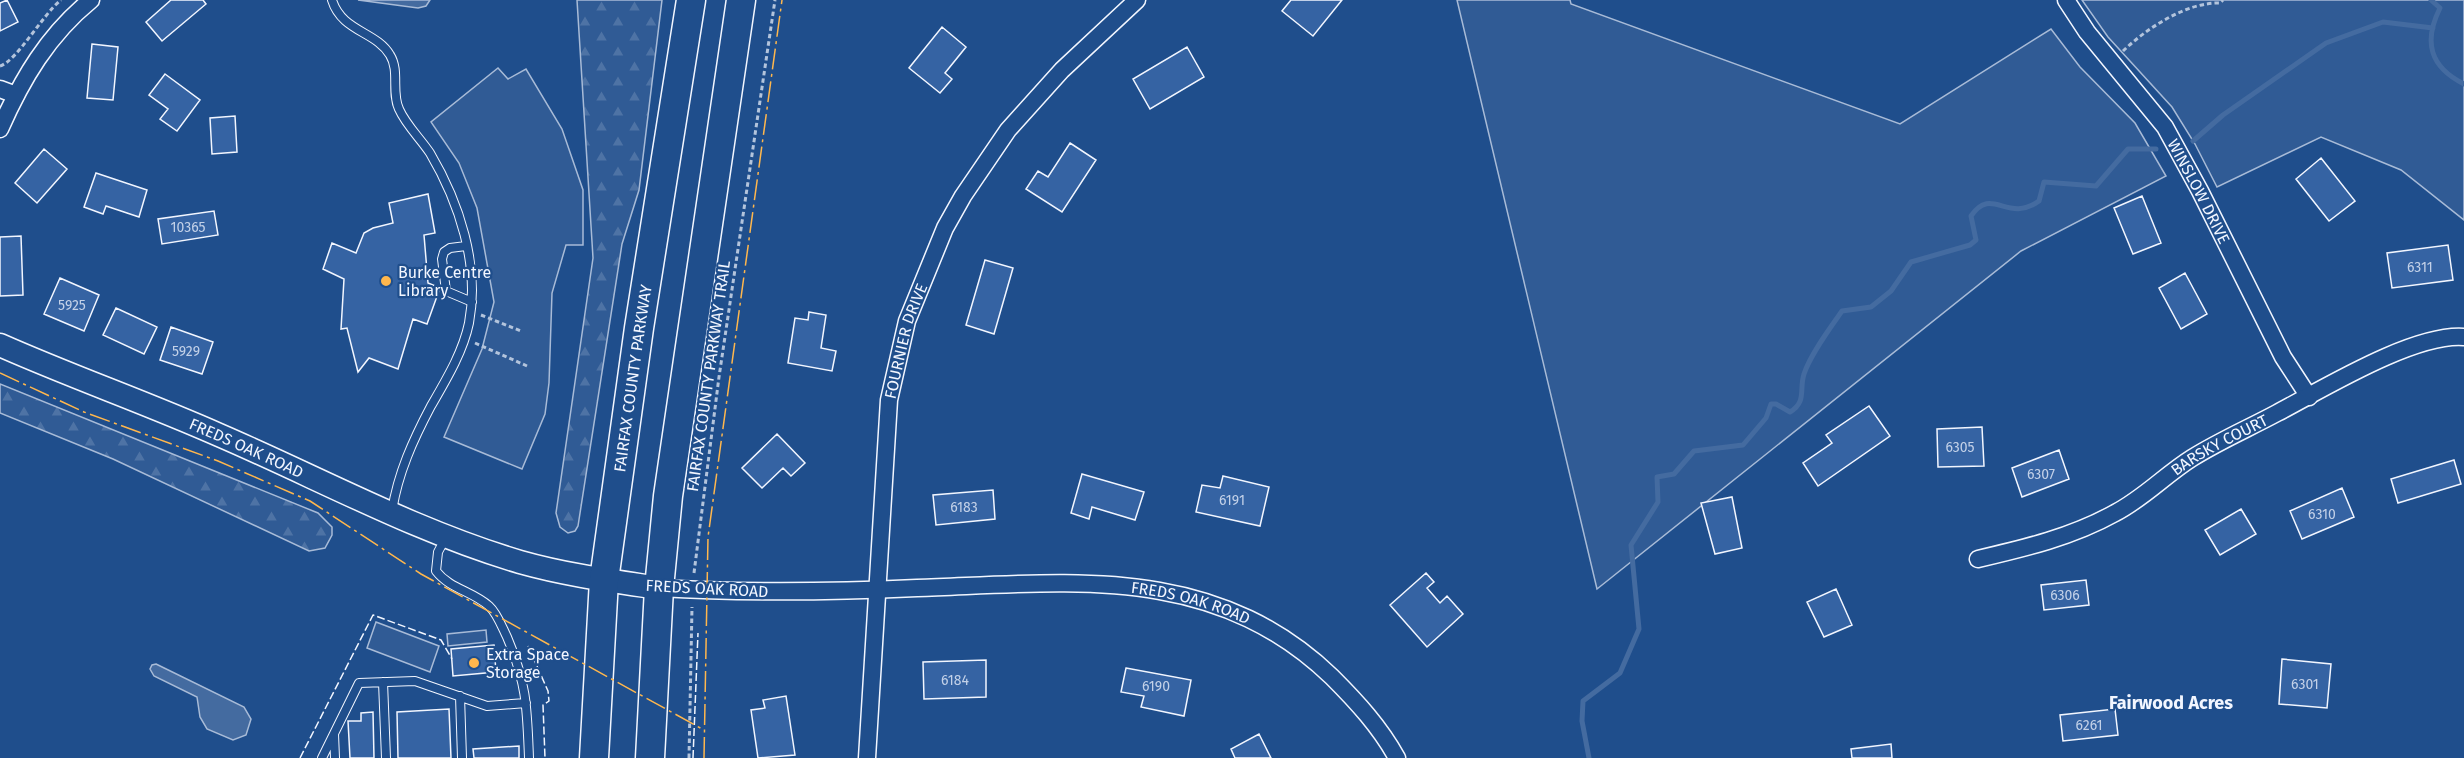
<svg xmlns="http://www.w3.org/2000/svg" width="2464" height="758" font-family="'Fira Sans',sans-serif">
  <defs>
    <pattern id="forest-firs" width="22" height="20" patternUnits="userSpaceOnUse" patternTransform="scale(1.5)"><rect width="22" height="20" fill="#305b95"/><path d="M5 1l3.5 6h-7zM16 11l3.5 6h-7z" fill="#4e73a5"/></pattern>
  </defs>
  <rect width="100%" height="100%" fill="#1f4e8c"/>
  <path fill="#305b95" stroke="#a8bbd7" stroke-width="1.5" d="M1457,0H1570L1571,4L1900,124L2051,29L2080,67L2135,123L2166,176L2021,251L1597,589Z
    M2082,0H2464V220L2401,170L2321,137L2217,187L2195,144L2172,107L2108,37Z
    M498,68L508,79L526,69L562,129L583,190V245H566L552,293L549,383L545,414L522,469L444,437L482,349L494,302L477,208L459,163L431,122Z
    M376,622L439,646L430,672L367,648Z
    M486,630L487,642L448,646L447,634Z"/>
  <path fill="url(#forest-firs)" stroke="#a8bbd7" stroke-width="1.5" d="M577,0H662L639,190L622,244L578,526L575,531L568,533L560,527L556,513L593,258Z
    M0,384L318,513L332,527V535L325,548L309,551L113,459L0,413Z"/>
  <path fill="#446ba0" stroke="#a8bbd7" stroke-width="1.5" d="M358,0H430L426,6L418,8Z
    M156,664L244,707L251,719L246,735L233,740L207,729L200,717L197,697L154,676L150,669L152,665Z"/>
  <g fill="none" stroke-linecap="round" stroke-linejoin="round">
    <path stroke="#446ba0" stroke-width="5" d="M2431,0L2440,8C2423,42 2430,67 2464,84
      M2193,141L2223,115L2326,43L2383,22L2433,28
      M1589,758L1582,721L1583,701L1620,673L1639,629L1631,545L1658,502L1657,477L1674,474L1694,451L1743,445L1766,418L1771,404H1776L1790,412C1807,402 1799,389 1804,374C1810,355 1830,328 1842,311L1871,307L1891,291L1911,262L1970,245L1976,240L1971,216C1992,185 2007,224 2039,201L2044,182L2096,186L2128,149H2156"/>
  </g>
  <path fill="#3563a3" stroke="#f2f6ff" stroke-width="1.5" d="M7,0L18,22L0,31V3Z
    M171,0H203L206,4L162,41L146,22Z
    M1291,0H1342L1313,36L1282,11Z
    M942,27L966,47L945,73L952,79L940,93L909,68Z
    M92,44L118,47L113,100L87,98Z
    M1187,47L1204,77L1150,109L1133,79Z
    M165,74L200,100L177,131L160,119L168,109L149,95Z
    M235,116L237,152L212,154L210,118Z
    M1070,143L1096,160L1062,212L1026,189L1038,171L1048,177Z
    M44,149L67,169L37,203L15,183Z
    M2321,158L2355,201L2329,221L2296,179Z
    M96,173L147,190L139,217L106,206L103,214L84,207Z
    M428,194L435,233L424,235L428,283L440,288L427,324L413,319L398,369L369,358L358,372L347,328L341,329L344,279L323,269L332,243L356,253L364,233L373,228L393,223L389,203Z
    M2142,196L2161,243L2133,254L2114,208Z
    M214,211L218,235L162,244L158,219Z
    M21,236L23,295L0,296V237Z
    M2448,245L2453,280L2392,288L2387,253Z
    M985,260L1013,268L994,334L966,325Z
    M2185,273L2207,314L2181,329L2159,288Z
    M60,278L99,295L84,331L44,314Z
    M116,308L157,327L144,354L103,335Z
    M809,312L826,315L821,348L836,351L832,371L788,363L795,318L808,320Z
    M171,327L213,342L202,374L160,360Z
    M1869,406L1890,436L1818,486L1803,463L1832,443L1826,435Z
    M1982,427L1984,466L1938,467L1937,429Z
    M777,434L805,463L791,476L783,468L762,488L742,468Z
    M2059,450L2069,479L2022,497L2012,468Z
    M2454,460L2461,484L2398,503L2391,479Z
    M1082,474L1144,492L1135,520L1092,507L1089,519L1071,513Z
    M1223,476L1269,487L1260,526L1196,512L1202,485L1220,488Z
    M2342,488L2354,517L2302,539L2290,511Z
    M993,490L995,519L936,525L933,495Z
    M1732,497L1742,548L1715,554L1701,503Z
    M2241,509L2256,534L2220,555L2205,530Z
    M1426,573L1434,582L1427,588L1440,603L1447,596L1463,614L1427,647L1390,605Z
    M2086,580L2089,605L2044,610L2041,585Z
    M1836,589L1852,625L1824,637L1807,602Z
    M494,645L496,672L453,676L451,649Z
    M2282,659L2331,664L2327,708L2279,704Z
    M986,660V697L924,699L923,662Z
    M1126,668L1191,680L1184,716L1141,707L1144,696L1121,692Z
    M786,696L795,755L758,758L751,710L765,708L763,700Z
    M449,709L451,758H398L397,712Z
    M2115,709L2118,735L2063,741L2060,715Z
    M373,712L374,758H350L348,721H361V713Z
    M1259,734L1271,758H1235L1231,749Z
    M1891,744L1892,758H1852L1851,749Z
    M519,746V758H474L473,749Z"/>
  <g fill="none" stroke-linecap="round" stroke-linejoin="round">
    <defs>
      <path id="lane" d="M332,0C342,32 376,31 390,55C400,71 391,92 399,109C406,125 420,138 430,153C459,202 480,265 469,323C463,352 446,380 431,406C413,440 398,473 392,511
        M466,246L450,248L444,252L442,259L446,291L472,302
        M445,539L438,552L436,571C450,589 472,591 489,606C497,613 502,627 507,637C527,684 527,708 529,758
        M383,682L386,758
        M460,696L462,758
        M334,734L335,758
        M322,758L359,683L415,681L487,706L526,703"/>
      <g id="street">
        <path id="s1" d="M2066,0L2087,32L2165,127L2200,191L2283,357L2309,397"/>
        <path d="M0,89L16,95"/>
        <path d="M0,129C22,79 48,35 91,0"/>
        <path id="s2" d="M1978,559C2025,548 2072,537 2115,513C2144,498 2165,475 2192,458C2219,441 2249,428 2277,413C2323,389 2414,333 2464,337"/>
        <path id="s3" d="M659,588C745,593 831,592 917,588C1069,583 1212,562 1332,677C1357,702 1380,727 1397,758"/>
        <path id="s4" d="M867,758L889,400L907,321L945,228L963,196L1008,130L1062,70L1137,0"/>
      </g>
      <g id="secondary">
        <path id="s5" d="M0,345C72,377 147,403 219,435C319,478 415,531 520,562C566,575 612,581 659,588"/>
      </g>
      <g id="highway">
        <path id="s6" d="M594,758L604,580L639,328L691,0"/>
        <path d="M650,758L659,588L668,496L741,0"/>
      </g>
    </defs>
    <use href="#lane" stroke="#f2f6ff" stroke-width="10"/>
    <use href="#street" stroke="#f2f6ff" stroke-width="19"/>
    <use href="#secondary" stroke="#f2f6ff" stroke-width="25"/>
    <use href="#highway" stroke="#f2f6ff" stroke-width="31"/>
    <path stroke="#b3c4dc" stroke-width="3" stroke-dasharray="4.5 3" stroke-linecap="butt" d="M2123,51C2147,28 2187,2 2220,3L2223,0
      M0,66C17,61 43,14 61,0
      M481,315L521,331
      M475,343L527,366
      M694,573L719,377L775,0
      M689,758L692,607"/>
    <use href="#lane" stroke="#1f4e8c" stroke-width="8"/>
    <use href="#street" stroke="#1f4e8c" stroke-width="16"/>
    <use href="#secondary" stroke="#1f4e8c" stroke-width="22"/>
    <use href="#highway" stroke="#1f4e8c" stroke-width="28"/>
    <path stroke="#f2f6ff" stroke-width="1.5" stroke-dasharray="8 3" stroke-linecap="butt" d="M528,646L548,691L549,701L543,705L545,758
      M300,758L373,615L441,640L452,659
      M693,758L698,633"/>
    <path stroke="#ffb74d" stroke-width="1.5" stroke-dasharray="21 4.5 3 4.5" stroke-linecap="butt" d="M0,373L84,412L218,461L310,501L421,574L704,730
      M704,758L708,537L782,0"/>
  </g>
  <g fill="#ffb74d" stroke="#1f4e8c" stroke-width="2">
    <circle cx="386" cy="281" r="6"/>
    <circle cx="474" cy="663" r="6"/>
  </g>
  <g text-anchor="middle" stroke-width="4.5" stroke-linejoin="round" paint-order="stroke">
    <g font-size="14" fill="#c3d1e8">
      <text x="188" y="232">10365</text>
      <text x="2420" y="272">6311</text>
      <text x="72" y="310">5925</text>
      <text x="186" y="356">5929</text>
      <text x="1960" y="452">6305</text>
      <text x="2041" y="479">6307</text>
      <text x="1232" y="505">6191</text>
      <text x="964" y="512">6183</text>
      <text x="2322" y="519">6310</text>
      <text x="2065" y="600">6306</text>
      <text x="955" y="685">6184</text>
      <text x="2305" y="689">6301</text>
      <text x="1156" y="691">6190</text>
      <text x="2089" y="730">6261</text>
    </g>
    <g font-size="16" fill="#f2f6ff" stroke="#1f4e8c">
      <text dy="6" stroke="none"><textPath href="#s1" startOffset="234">WINSLOW DRIVE</textPath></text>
      <text dy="6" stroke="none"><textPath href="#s4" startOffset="420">FOURNIER DRIVE</textPath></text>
      <text transform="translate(708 376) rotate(-82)" y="6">FAIRFAX COUNTY PARKWAY TRAIL</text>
      <text dy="6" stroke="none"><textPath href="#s6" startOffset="382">FAIRFAX COUNTY PARKWAY</textPath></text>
      <text dy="6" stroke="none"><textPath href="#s2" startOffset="270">BARSKY COURT</textPath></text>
      <text dy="6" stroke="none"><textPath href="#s5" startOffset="267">FREDS OAK ROAD</textPath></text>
      <text transform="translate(707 588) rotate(3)" y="6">FREDS OAK ROAD</text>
      <text dy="6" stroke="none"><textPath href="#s3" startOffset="534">FREDS OAK ROAD</textPath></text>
    </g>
    <g font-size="16" fill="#f2f6ff" stroke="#1f4e8c" text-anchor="start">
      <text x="398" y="278">Burke Centre<tspan x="398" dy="18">Library</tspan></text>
      <text x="486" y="660">Extra Space<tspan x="486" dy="18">Storage</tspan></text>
    </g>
    <g font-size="18" font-weight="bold" fill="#f2f6ff" stroke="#1f4e8c">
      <text x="2171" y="709">Fairwood Acres</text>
    </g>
  </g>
</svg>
